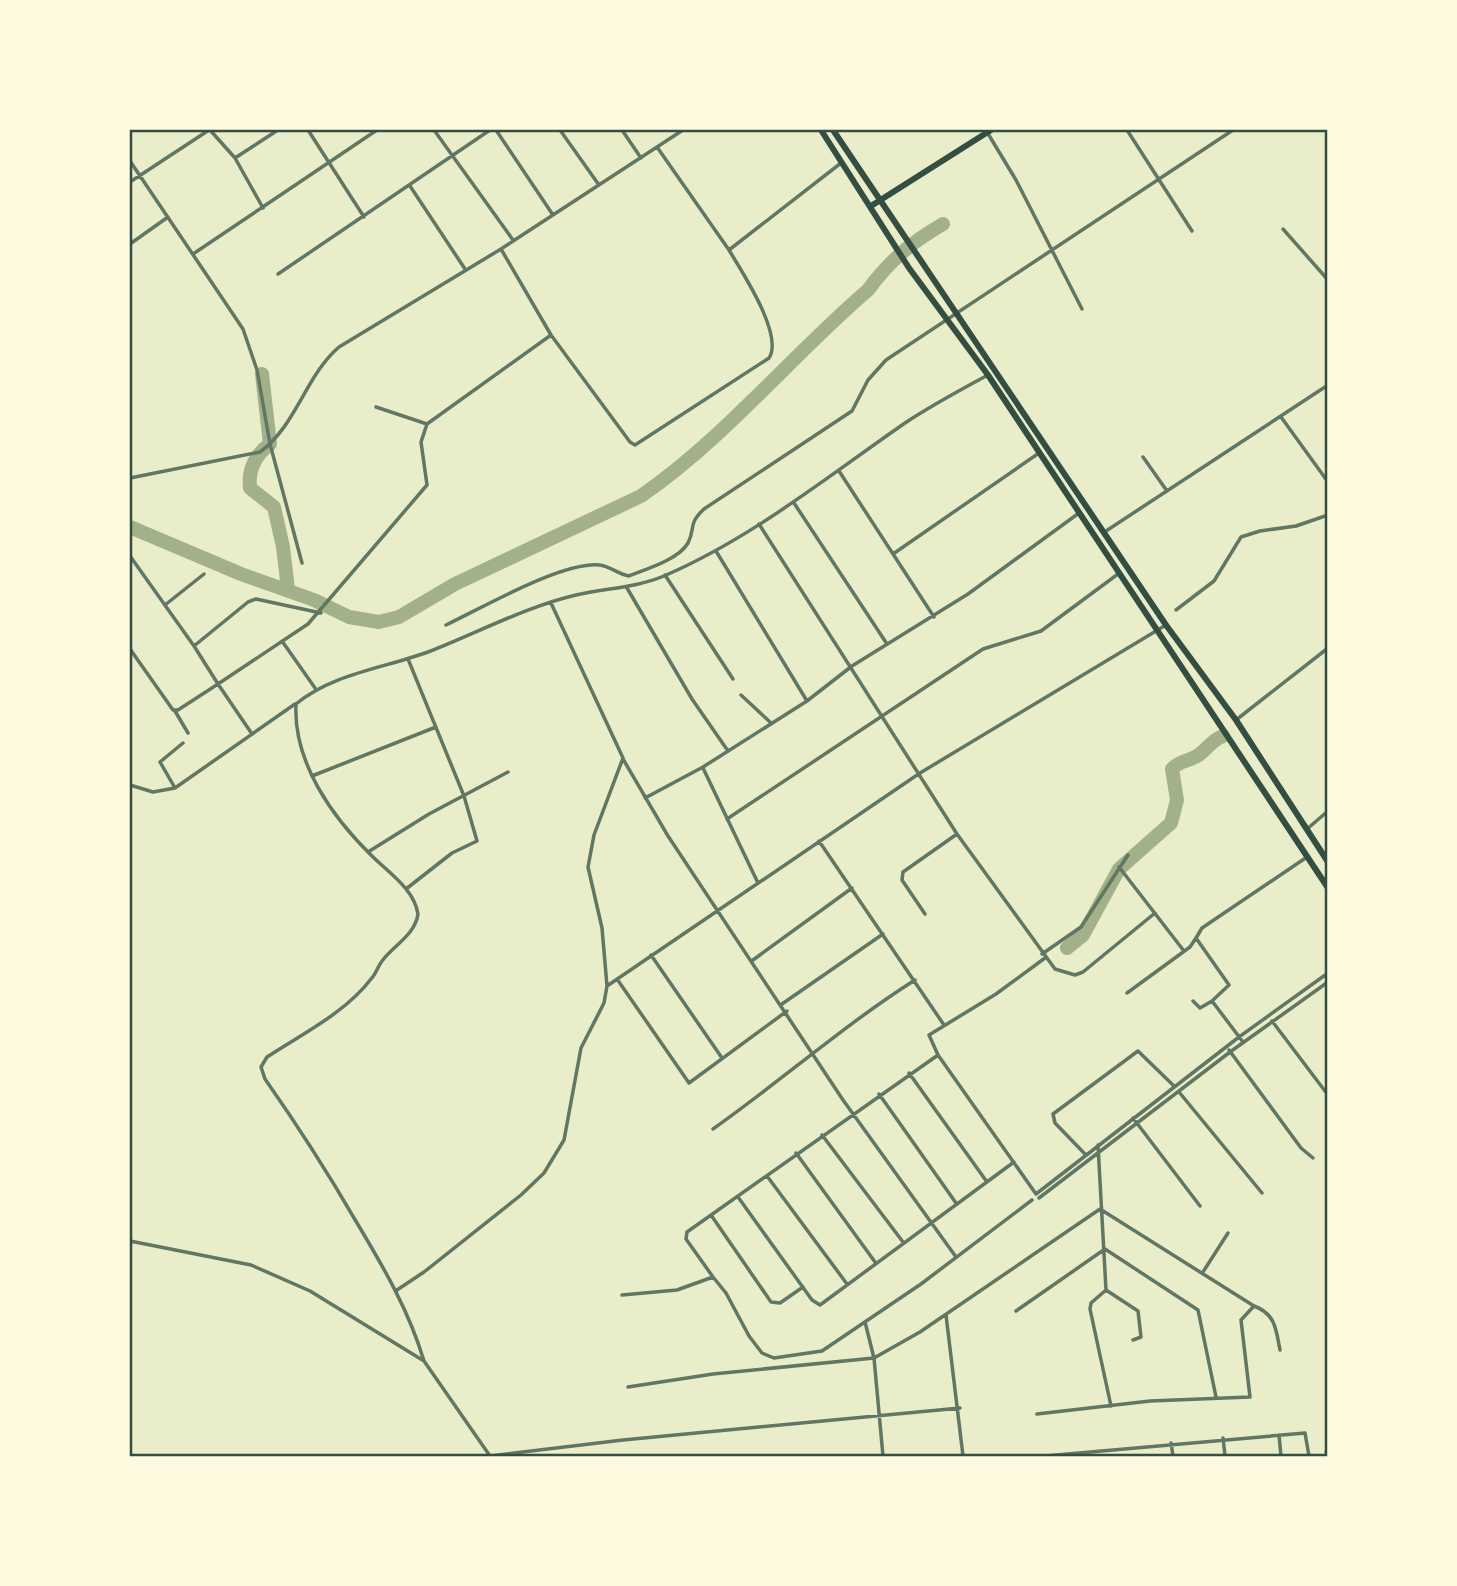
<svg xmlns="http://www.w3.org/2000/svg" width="1457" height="1586" font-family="'DejaVu Sans',sans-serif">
  <rect width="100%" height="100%" fill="#e9edc9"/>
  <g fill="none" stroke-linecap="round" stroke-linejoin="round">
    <path stroke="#a3b18a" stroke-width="14" d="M262,374L270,444C255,455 248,469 250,488L274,507L283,547L288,589
      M130,527L241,574L314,600L349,617L379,622L399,617L455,584L641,496C725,438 791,356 868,290C890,260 912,242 943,224
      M1067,948L1083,935L1119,869L1171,823L1177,800L1172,769C1180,760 1187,762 1197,756C1206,751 1210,741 1223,736"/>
    <path stroke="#617663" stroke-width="3.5" d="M210,130L235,158L263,208
      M308,130L364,217
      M434,130L513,240
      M496,130L553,215
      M560,130L599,185
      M622,130L641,158
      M1127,130L1192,231
      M987,132L1016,180L1082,309
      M657,147L729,250L841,163
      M235,158L278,130
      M130,161L243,329L257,370L270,444L302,563
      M130,182L209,130
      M410,186L465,269
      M1283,229L1328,280
      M130,244L168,217
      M501,249L551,335L630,442L635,445L769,358C784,335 742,272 729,250
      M193,254L377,130
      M278,274L490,130
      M376,407L427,424
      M1281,417L1328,482
      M1143,457L1167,491
      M839,471L893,554L1039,453
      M130,478L260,452C296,426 306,375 339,347L501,249L683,130
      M794,503L887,644
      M759,524L957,834L1055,969L1075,975L1083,972L1155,913
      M1106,531L1328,385
      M716,551L807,701
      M893,554L934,617
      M130,556L194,646
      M665,575L733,679
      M627,588L692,699L728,751
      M165,605L204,574
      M1176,610L1214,581L1241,537L1260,531L1296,526L1328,515
      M321,613L256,599L248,602L194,646L218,684L308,624L427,485L421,442L427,424L551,335
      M446,625C482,608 561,562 599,565C610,566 618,574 629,576C646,569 678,560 688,543C696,528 687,525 704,509L852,411L868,380L886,360L1233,130
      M282,641L315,688
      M130,649L173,710H178L218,684L252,734
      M741,695L770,722
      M175,711L188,733
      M1236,720L1328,648
      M623,759L668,836L843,1100L956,1257
      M703,768L758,883
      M312,776L436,727
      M130,785L153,792L175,788L295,704
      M175,788L160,762L183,743
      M645,798L703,767L807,701L852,666L968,594L1079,513
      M727,819L983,649L1041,631L1118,574
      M1307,829L1328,811
      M819,841L944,1025
      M368,852L429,814L508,772
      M1119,867L1184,951
      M406,889L452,853L477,841L464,796L408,659
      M925,914L902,880L903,872L957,834
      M1196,938L1202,928L1307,857
      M1042,954L1081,927L1128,855
      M651,955L722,1058
      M753,960L852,888
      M617,979L689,1083L787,1011
      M607,986L920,773L1166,625
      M1127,993L1190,947L1196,938L1229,985L1212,1001L1243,1042
      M1193,1001L1200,1008L1212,1001
      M782,1004L883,934
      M1272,1021L1328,1095
      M1229,1050L1301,1148L1313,1158
      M909,1073L987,1182
      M1179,1092L1262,1193
      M879,1094L956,1203
      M1133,1118L1200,1206
      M713,1129C781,1081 844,1025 915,980
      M822,1135L903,1242
      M1098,1145L1106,1290L1138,1311L1141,1337L1133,1340
      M796,1153L875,1262
      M1085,1154L1055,1123L1053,1114L1138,1051L1174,1086
      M767,1176L847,1284
      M1036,1194L1239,1037L1328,973
      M1036,1194L938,1055L929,1035L996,994L1045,958
      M738,1197L812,1300L820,1305L1014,1162
      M1039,1198L1230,1052L1328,982
      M711,1215L771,1302L780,1303L803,1287
      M130,1241L251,1265L310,1291L424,1361L490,1456
      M1203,1272L1228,1233
      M713,1277L686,1239L687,1232L938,1055
      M397,1290L424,1272L521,1195L544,1173L564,1140L581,1048L604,1003L607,986L602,928L588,867L594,835L623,758L551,603
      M1106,1290L1091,1303L1090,1309L1111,1406
      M622,1295L677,1290L713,1277L726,1293L749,1336L762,1353L774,1358L822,1351L921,1284L1032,1200
      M1254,1306C1276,1314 1276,1330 1280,1350
      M1016,1311L1105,1249L1198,1310L1216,1397
      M946,1315L963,1456
      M865,1322L874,1358L883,1456
      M424,1361C409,1311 384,1268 357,1223C328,1173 298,1126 265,1079L261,1067L267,1057C302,1034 345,1013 371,979C376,974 378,966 382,961C394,945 415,935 418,914C414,889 389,873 372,856C332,817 293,762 296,704C332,674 384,668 428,652C477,633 525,607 576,595C606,588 635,588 664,576C752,538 827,477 905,423C932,405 960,390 988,375
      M628,1387L713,1374L874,1358L920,1332L1100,1209L1254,1306L1241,1320L1250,1397L1150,1401L1037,1414
      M1279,1435L1281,1456
      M1223,1438L1225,1456
      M1171,1443L1173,1456
      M1326,1452H1328
      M490,1456L623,1440L960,1408
      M1045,1456L1305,1433L1309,1456"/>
    <path stroke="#344e41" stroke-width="6" d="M821,130L909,268L988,375L1328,888
      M833,130L1166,625L1236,720L1328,862
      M871,206L991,130"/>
  </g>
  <rect width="1457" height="1586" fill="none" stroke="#fefae0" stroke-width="262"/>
  <rect x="131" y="131" width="1195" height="1324" fill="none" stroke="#344e41" stroke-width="2.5"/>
</svg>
